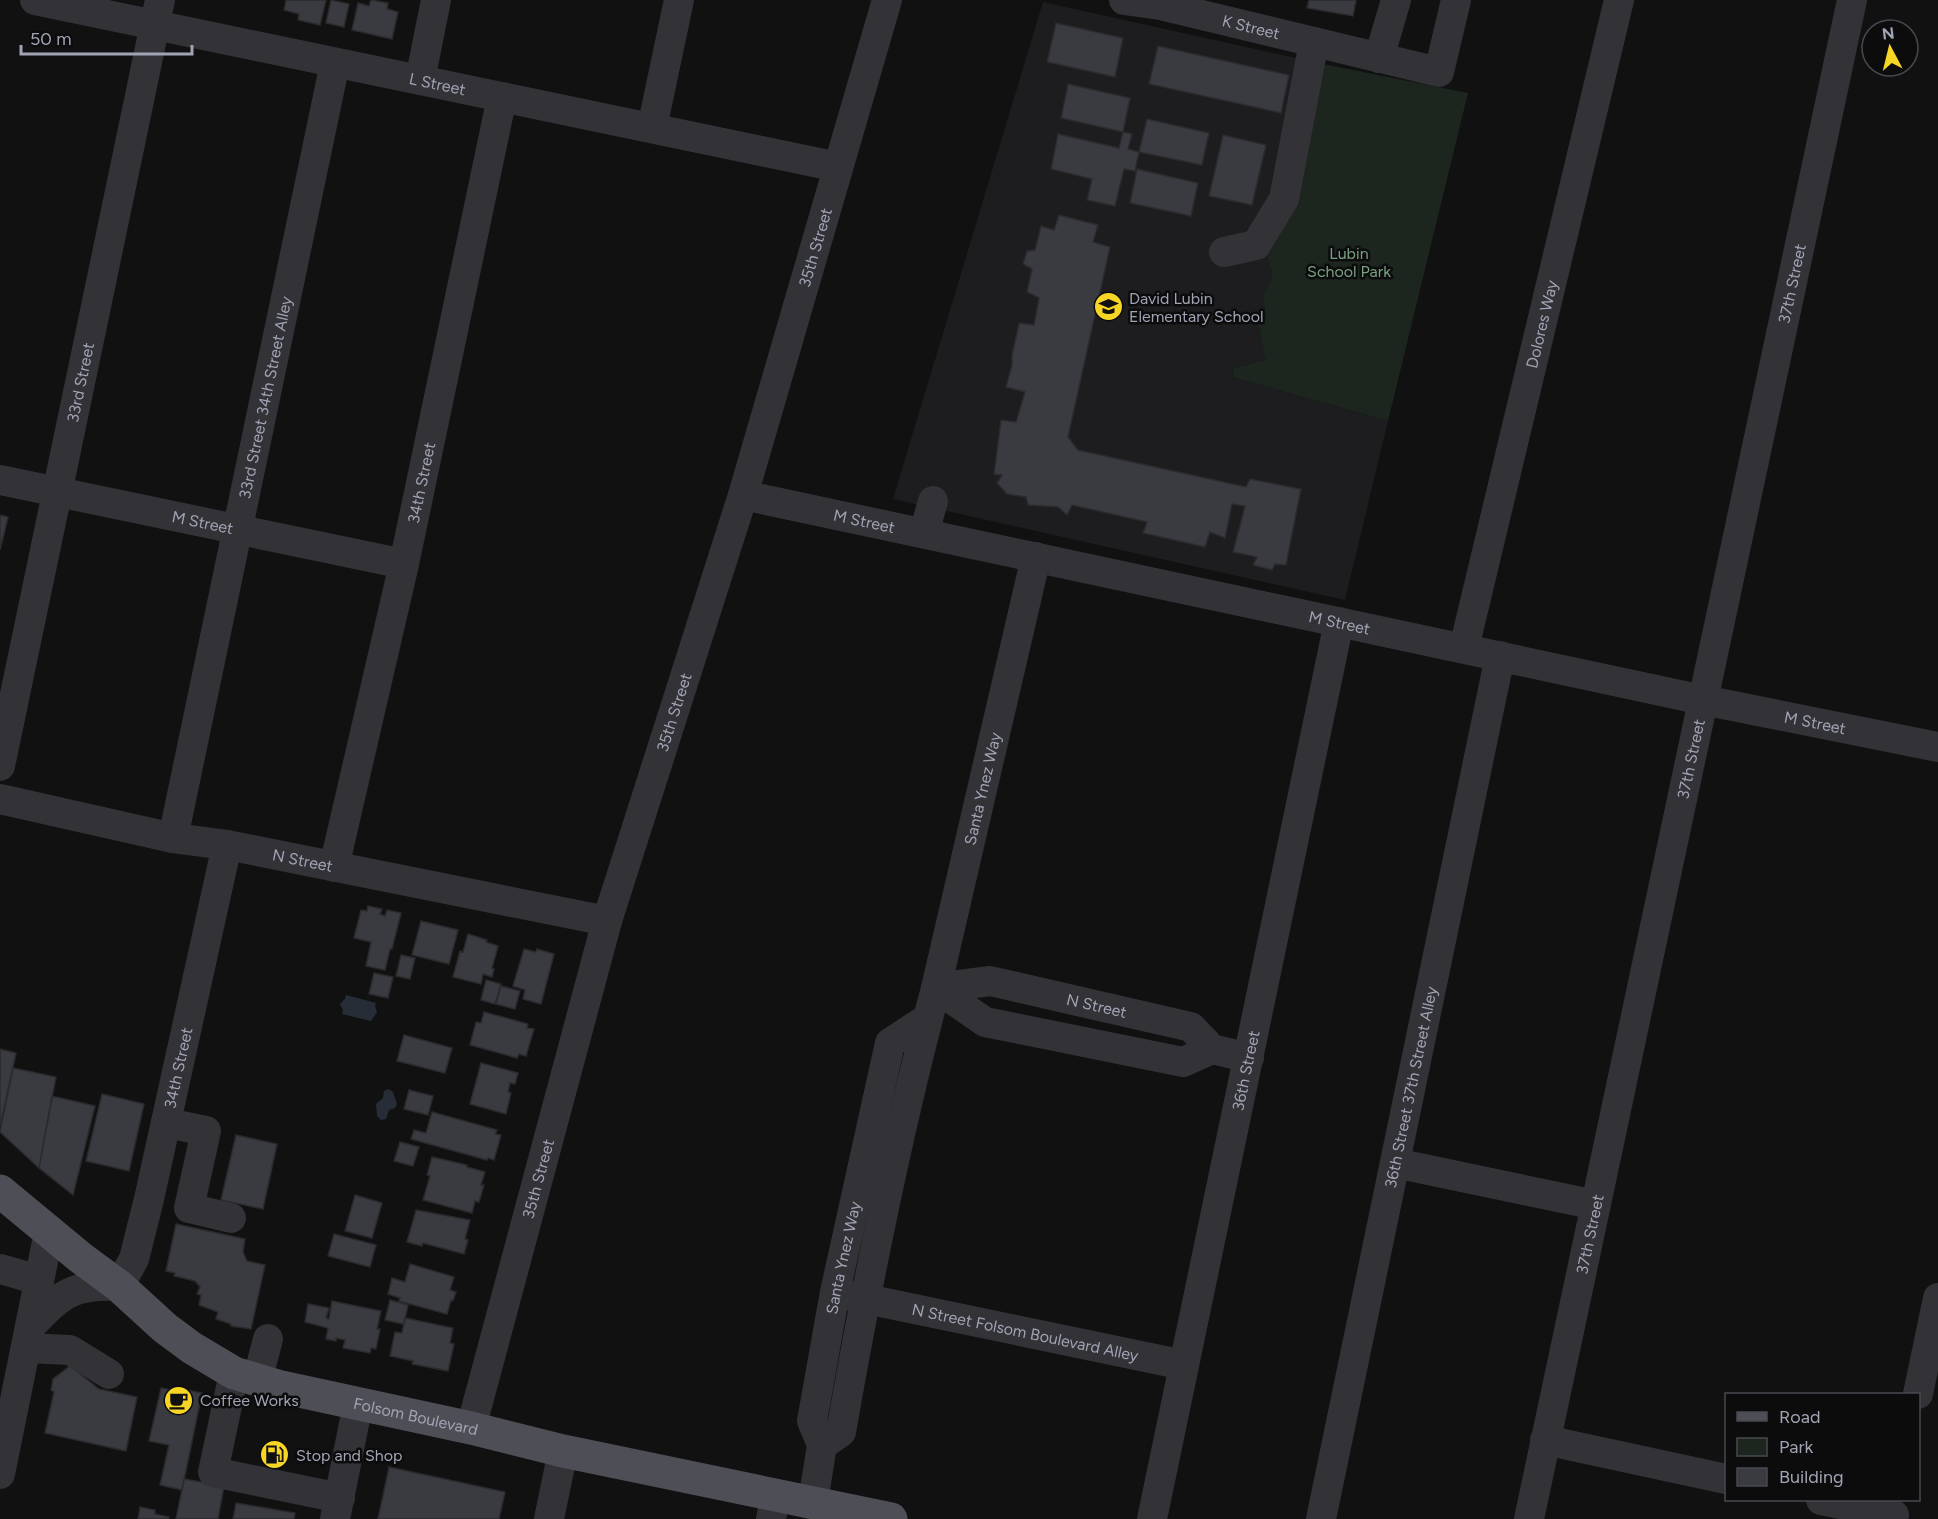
<svg xmlns="http://www.w3.org/2000/svg" width="1938" height="1519" font-family="Figtree,sans-serif">
  <rect width="100%" height="100%" fill="#111112"/>
  <path fill="#1d1d1f" d="M1043,2L1318,63L1265,249L1272,272V279L1263,295L1266,319L1258,321L1265,360L1234,368L1232,377L1388,421L1345,600L893,499Z"/>
  <path fill="#1d251f" d="M1318,63L1468,93L1388,421L1232,377L1234,368L1265,360L1258,321L1266,319L1263,294L1272,279V272L1265,249Z"/>
  <path fill="#272d36" d="M346,995L376,1003L375,1006L377,1012L371,1021L342,1014L343,1010L340,1004L345,999Z
    M389,1089L393,1092L397,1104L395,1108L389,1110L386,1119L381,1120L377,1116L376,1104L383,1098L384,1091Z"/>
  <path fill="#3a3b40" stroke="#2b2b2e" stroke-width="1.5" d="M286,0H326L320,25L298,20L299,14L284,10Z
    M331,0L349,4L344,27L326,23Z
    M371,0L388,3L387,9L398,12L392,39L352,30L358,3L369,6Z
    M1309,0H1356L1353,16L1307,8Z
    M1056,23L1123,38L1115,77L1047,62Z
    M1158,46L1289,75L1281,113L1149,84Z
    M1068,84L1130,98L1123,132L1061,118Z
    M1147,119L1209,133L1202,165L1139,152Z
    M1123,132L1132,134L1128,149L1139,152L1135,171L1124,169L1115,206L1087,200L1092,179L1051,169L1058,134L1119,148Z
    M1223,135L1266,145L1252,205L1209,196Z
    M1137,169L1198,183L1191,216L1130,203Z
    M1059,215L1098,225L1093,242L1110,247L1068,437L1078,450L1246,487L1250,479L1301,489L1286,565L1275,564L1272,570L1253,565L1257,557L1233,552L1245,506L1232,504L1225,538L1210,532L1205,547L1143,533L1147,522L1072,505L1067,515L1058,507L1028,505L1026,497L1007,494L997,483L1002,475L994,474L1001,420L1016,422L1025,392L1006,387L1012,365V355L1019,323L1034,325L1039,298L1027,292L1032,269L1023,264L1027,251L1035,250L1041,226L1054,230Z
    M0,515L8,517L0,550Z
    M368,906L382,909L380,914L385,916L387,910L401,913L392,949H390L385,970L366,966L371,942L354,938L361,910L367,911Z
    M421,921L458,930L449,964L412,955Z
    M468,934L487,940L486,942L498,946L492,968L494,969L492,977L483,974L481,984L453,977L460,951L463,952Z
    M524,949L536,952L537,949L554,954L541,1004L523,999L525,990L513,986Z
    M401,955L415,958L410,979L396,976Z
    M374,973L393,977L388,998L369,994Z
    M486,980L501,984L495,1004L481,1000Z
    M501,986L520,991L515,1009L496,1004Z
    M484,1012L528,1024L527,1028L534,1029L526,1056L519,1054L517,1058L470,1045L476,1022L481,1023Z
    M404,1035L452,1048L445,1073L397,1061Z
    M0,1049L16,1053L0,1126Z
    M481,1063L518,1073L515,1084L510,1083L508,1092L511,1093L506,1114L470,1104Z
    M13,1068L56,1077L39,1168L0,1132Z
    M409,1090L433,1096L428,1115L404,1109Z
    M102,1094L144,1104L129,1171L86,1161Z
    M52,1096L95,1106L73,1195L39,1168Z
    M432,1112L497,1130L495,1134L501,1135L494,1160L488,1158L487,1160L411,1139L414,1130L426,1133Z
    M236,1135L277,1144L263,1209L221,1200Z
    M400,1142L419,1147L413,1166L394,1161Z
    M432,1157L467,1165V1167L485,1172L481,1185H484L479,1202L475,1201L472,1213L423,1200L430,1176L427,1175Z
    M355,1195L382,1203L372,1238L345,1231Z
    M416,1210L470,1220L465,1239L468,1240L464,1254L423,1243L422,1246L407,1242Z
    M176,1224L245,1239L243,1252L247,1261L265,1265L251,1329L231,1326V1324L216,1319L218,1312L199,1305L201,1295L197,1294L200,1287L195,1281L174,1276L175,1273L166,1271Z
    M334,1234L376,1245L370,1267L328,1256Z
    M410,1264L454,1277L450,1290L456,1292L453,1301L451,1300L447,1314L399,1301L400,1298L388,1294L392,1278L405,1282Z
    M390,1300L408,1305L404,1324L385,1320Z
    M332,1301L381,1311L377,1329H380L376,1349L371,1348L370,1353L343,1348L345,1340L336,1338V1341L326,1339L328,1328L305,1322L308,1304L329,1308L326,1318L329,1319Z
    M405,1318L453,1328L450,1343L454,1344L448,1371L412,1364L413,1361L390,1356L395,1332L402,1333Z
    M70,1366L99,1389L137,1397L126,1451L45,1433L54,1392L51,1390L53,1379Z
    M161,1388L182,1392V1389L202,1393L182,1490L160,1485L169,1445L149,1441Z
    M389,1467L505,1492L499,1519H378Z
    M184,1479L224,1486L218,1519H176Z
    M236,1503L295,1513L294,1519H233Z
    M140,1507L155,1510V1514L169,1517L168,1519H138Z"/>
  <g fill="none" stroke-linecap="round" stroke-linejoin="round">
    <g stroke="#323237" stroke-width="30">
      <path id="s1" d="M35,0L838,167"/>
      <path id="s2" d="M1124,0L1160,5L1439,72L1456,0"/>
      <path d="M1379,58L1396,0"/>
      <path d="M420,80L436,0"/>
      <path d="M652,128L679,0"/>
      <path d="M1224,252L1256,245L1284,199L1314,42"/>
      <path id="s3" d="M0,480L404,564"/>
      <path id="s4" d="M743,495L1703,700L1938,747"/>
      <path d="M924,533L933,501"/>
      <path id="s5" d="M1464,648L1619,0"/>
      <path id="s6" d="M0,766L160,0"/>
      <path id="s7" d="M0,799L173,838L227,845L607,921"/>
      <path id="s8" d="M173,838L335,63"/>
      <path id="s9" d="M334,867L404,564L502,97"/>
      <path id="s10" d="M936,988L990,981L1191,1027L1212,1049L1249,1058"/>
      <path d="M936,988L985,1022L1183,1062L1212,1049"/>
      <path d="M167,1123L206,1131L189,1208L231,1218"/>
      <path d="M1395,1163L1596,1205"/>
      <path d="M0,1269L39,1280"/>
      <path id="s11" d="M847,1295L1184,1365"/>
      <path id="s12" d="M30,1327C61,1294 72,1284 119,1286L134,1259L149,1199L227,845"/>
      <path d="M26,1348L70,1350L109,1374"/>
      <path d="M234,1373L213,1472L340,1498"/>
      <path d="M257,1381L268,1339"/>
      <path d="M1918,1394L1938,1298"/>
      <path id="s13" d="M471,1428L607,921L743,495L887,0"/>
      <path d="M1545,1440L1726,1479"/>
      <path id="s14" d="M822,1445L841,1432C867,1283 897,1134 936,988L1036,557"/>
      <path d="M0,1474L49,1232"/>
      <path d="M1821,1500L1894,1515"/>
      <path id="s15" d="M813,1502L822,1445L812,1421L835,1292L890,1043L928,1018"/>
      <path d="M335,1519L358,1404"/>
      <path d="M549,1519L563,1451"/>
      <path d="M771,1519L776,1494"/>
      <path id="s16" d="M1152,1519L1339,622"/>
      <path id="s17" d="M1321,1519L1500,656"/>
      <path id="s18" d="M1529,1519L1852,0"/>
    </g>
    <path stroke="#4e4e56" stroke-width="33" id="s19" d="M0,1191L81,1258L119,1286L165,1328L192,1348L234,1373L281,1387L471,1428L563,1451L891,1519"/>
  </g>
  <defs>
    <symbol id="school-disc" viewBox="-11 -11 22 22"><circle r="9.5" fill="#f7d524" stroke="#0c0c0d"/><path d="M0-5L7-2L0 1L-7-2ZM-4 1L0 2.5L4 1V4Q0 6-4 4Z" fill="#111"/></symbol>
    <symbol id="cafe-disc" viewBox="-11 -11 22 22"><circle r="9.5" fill="#f7d524" stroke="#0c0c0d"/><path d="M-5.5-4.5H6V0H3Q3 3.5 0 3.5H-2.5Q-5.5 3.5-5.5 0ZM3-3.2v2h1.7v-2ZM-6 4.5H4V6H-6Z" fill="#111"/></symbol>
    <symbol id="fuel-disc" viewBox="-11 -11 22 22"><circle r="9.5" fill="#f7d524" stroke="#0c0c0d"/><path d="M-5.5-6h7V0h2V4h1.3V-2.5L3-4.5l.8-.8L6-3V5H2.5V1h-1V6h-7ZM-4.2-4.7v3.2H.2V-4.7Z" fill="#111"/></symbol>
  </defs>
  <g fill-rule="evenodd">
    <use href="#school-disc" x="1092" y="290" width="33" height="33"/>
    <use href="#cafe-disc" x="162" y="1384" width="33" height="33"/>
    <use href="#fuel-disc" x="258" y="1438" width="33" height="33"/>
  </g>
  <g text-anchor="middle" stroke-width="5" stroke-linejoin="round" paint-order="stroke">
    <g font-size="16" fill="#a1a4b4" stroke="#0c0c0d">
      <text dy="6" stroke="none"><textPath href="#s2" startOffset="130">K Street</textPath></text>
      <text dy="6" stroke="none"><textPath href="#s1" startOffset="411">L Street</textPath></text>
      <text dy="6" stroke="none"><textPath href="#s13" startOffset="1230">35th Street</textPath></text>
      <text dy="6" stroke="none"><textPath href="#s18" startOffset="1263">37th Street</textPath></text>
      <text dy="6" stroke="none"><textPath href="#s5" startOffset="333">Dolores Way</textPath></text>
      <text dy="6" stroke="none"><textPath href="#s6" startOffset="392">33rd Street</textPath></text>
      <text dy="6" stroke="none"><textPath href="#s8" startOffset="450">33rd Street 34th Street Alley</textPath></text>
      <text dy="6" stroke="none"><textPath href="#s9" startOffset="394">34th Street</textPath></text>
      <text dy="6" stroke="none"><textPath href="#s4" startOffset="124">M Street</textPath></text>
      <text dy="6" stroke="none"><textPath href="#s3" startOffset="207">M Street</textPath></text>
      <text dy="6" stroke="none"><textPath href="#s4" startOffset="610">M Street</textPath></text>
      <text dy="6" stroke="none"><textPath href="#s13" startOffset="744">35th Street</textPath></text>
      <text dy="6" stroke="none"><textPath href="#s4" startOffset="1096">M Street</textPath></text>
      <text dy="6" stroke="none"><textPath href="#s18" startOffset="777">37th Street</textPath></text>
      <text dy="6" stroke="none"><textPath href="#s14" startOffset="682">Santa Ynez Way</textPath></text>
      <text dy="6" stroke="none"><textPath href="#s7" startOffset="309">N Street</textPath></text>
      <text dy="6" stroke="none"><textPath href="#s10" startOffset="164">N Street</textPath></text>
      <text dy="6" stroke="none"><textPath href="#s12" startOffset="330">34th Street</textPath></text>
      <text dy="6" stroke="none"><textPath href="#s16" startOffset="458">36th Street</textPath></text>
      <text dy="6" stroke="none"><textPath href="#s17" startOffset="441">36th Street 37th Street Alley</textPath></text>
      <text dy="6" stroke="none"><textPath href="#s13" startOffset="258">35th Street</textPath></text>
      <text dy="6" stroke="none"><textPath href="#s18" startOffset="291">37th Street</textPath></text>
      <text dy="6" stroke="none"><textPath href="#s15" startOffset="250">Santa Ynez Way</textPath></text>
      <text dy="6" stroke="none"><textPath href="#s11" startOffset="182">N Street Folsom Boulevard Alley</textPath></text>
      <text dy="6" stroke="none"><textPath href="#s19" startOffset="484">Folsom Boulevard</textPath></text>
    </g>
    <g font-size="16" fill="#78a081" stroke="#0c0c0d">
      <text x="1349" y="259">Lubin<tspan x="1349" dy="18">School Park</tspan></text>
    </g>
    <g font-size="16" fill="#a1a4b4" stroke="#0c0c0d" text-anchor="start">
      <text x="1129" y="304">David Lubin<tspan x="1129" dy="18">Elementary School</tspan></text>
      <text x="200" y="1406">Coffee Works</text>
      <text x="296" y="1461">Stop and Shop</text>
    </g>
  </g>
  <rect x="1725" y="1393" width="195" height="108" fill="#0c0c0d" stroke="#484950" stroke-width="1.5"/>
  <rect x="1737" y="1412" width="30" height="9" fill="#4e4e56" stroke="#484950" stroke-width="1.5"/>
  <text x="1779" y="1423" font-size="18" fill="#a1a4b4">Road</text>
  <rect x="1737" y="1438" width="30" height="18" fill="#1d251f" stroke="#484950" stroke-width="1.5"/>
  <text x="1779" y="1453" font-size="18" fill="#a1a4b4">Park</text>
  <rect x="1737" y="1468" width="30" height="18" fill="#3a3b40" stroke="#484950" stroke-width="1.5"/>
  <text x="1779" y="1483" font-size="18" fill="#a1a4b4">Building</text>
  <g transform="translate(1890 48) rotate(353)"><circle r="28" fill="#0c0c0d" stroke="#484950" stroke-width="1.5"/>
  <path d="M0-4.5L10 22L0 15L-10 22Z" fill="#f7d524"/>
  <text y="-9" font-size="16" font-weight="bold" text-anchor="middle" fill="#a1a4b4">N</text>
  </g>
  <path d="M21 45v9h171v-9" fill="none" stroke="#a1a4b4" stroke-width="3"/>
  <text x="30" y="45" font-size="18" fill="#a1a4b4" stroke="#0c0c0d" stroke-width="4.5" paint-order="stroke">50 m</text>
</svg>
